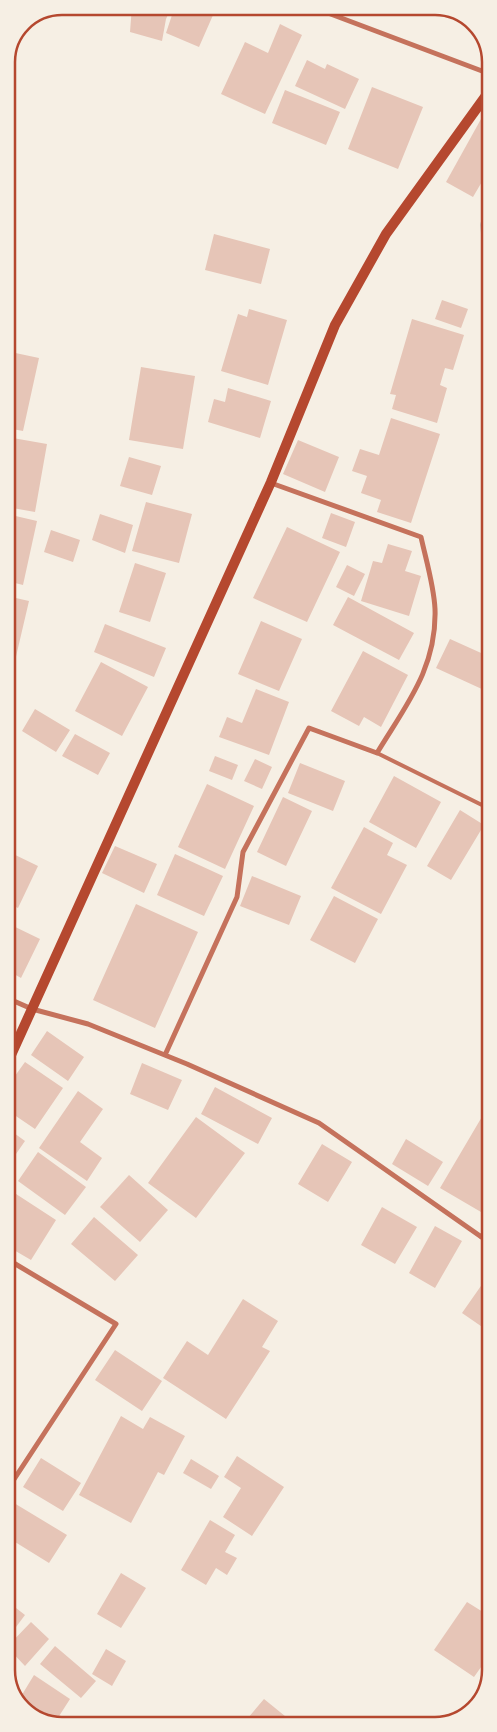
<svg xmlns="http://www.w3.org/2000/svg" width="497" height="1732" font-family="'Sofia Sans Condensed',sans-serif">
  <rect width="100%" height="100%" fill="#f6efe4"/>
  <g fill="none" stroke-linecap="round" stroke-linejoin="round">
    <path stroke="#c9d6d2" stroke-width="10" d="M490,212L485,225L490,266"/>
  </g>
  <path fill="#e6c5b7" d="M132,6H172L166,19L162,41L130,32Z
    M175,6H217L199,47L166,33Z
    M280,24L302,35L265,114L221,94L245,42L268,53Z
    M307,60L325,69L327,64L359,79L345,109L295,86Z
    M372,87L423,107L398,169L348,149Z
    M285,90L340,112L326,145L272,123Z
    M481,119L490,124V168L473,197L446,182Z
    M214,234L270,249L261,284L205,270Z
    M442,300L468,309L461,328L435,319Z
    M249,309L287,320L268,385L221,371L238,314L247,317Z
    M412,319L464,335L453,370L445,368L440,385L447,388L437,423L392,409L396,395L390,394Z
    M6,351L39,358L23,431L7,428Z
    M141,367L195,376L183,449L129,440Z
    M228,388L271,401L260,438L208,422L214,399L225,402Z
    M391,418L440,434L411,523L377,512L381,500L361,493L367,476L352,471L360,449L379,455Z
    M7,437L47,444L35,512L7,507Z
    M298,440L339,457L325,492L283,474Z
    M129,457L161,466L152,495L120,486Z
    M146,502L192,514L179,563L132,551Z
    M331,513L355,522L346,547L322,538Z
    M7,514L37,521L23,585L7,581Z
    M100,514L133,525L125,553L92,540Z
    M287,527L340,552L307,622L253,598Z
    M51,530L80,540L73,562L44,552Z
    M388,544L412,551L405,571L421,576L409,616L361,601L373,561L382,563Z
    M135,563L166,573L150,622L119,612Z
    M347,565L365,574L354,596L336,587Z
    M7,596L29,601L7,695Z
    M348,597L414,633L399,660L333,625Z
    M261,621L302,639L279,691L238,674Z
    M105,624L166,648L154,677L94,652Z
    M450,639L490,657V677L484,690L436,668Z
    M363,651L408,675L381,727L364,717L359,726L331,711Z
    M101,662L148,687L122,736L75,711Z
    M256,689L289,702L269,755L219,737L227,717L242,723Z
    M35,709L70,730L56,752L22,731Z
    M75,734L110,753L98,775L62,756Z
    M215,756L238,765L232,780L209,771Z
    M255,759L272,767L262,789L244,781Z
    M300,763L345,781L333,811L288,793Z
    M394,776L441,802L416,848L369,822Z
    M207,784L254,806L225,869L178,847Z
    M283,797L312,811L286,866L257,852Z
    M460,810L484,825L451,880L427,866Z
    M364,827L393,843L387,855L407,865L381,914L331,888Z
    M115,846L157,864L144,893L102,873Z
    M7,851L38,866L18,908L7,903Z
    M175,854L223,876L204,916L157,895Z
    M252,876L301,896L289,925L240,906Z
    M334,896L378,919L355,963L310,940Z
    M136,904L198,932L155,1028L93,1000Z
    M7,923L40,939L21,978L7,970Z
    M47,1031L84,1057L68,1081L31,1055Z
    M25,1062L63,1088L35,1129L7,1110V1087Z
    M142,1063L182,1080L168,1110L130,1094Z
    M215,1087L272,1118L258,1144L201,1114Z
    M78,1091L103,1109L80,1142L102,1158L87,1181L39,1148Z
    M490,1091V1103L485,1099Z
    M483,1115L490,1119V1197L481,1212L440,1188Z
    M196,1117L245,1153L196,1218L148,1183Z
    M7,1128L25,1141L7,1167Z
    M406,1139L443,1162L428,1186L392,1164Z
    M322,1144L352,1162L328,1202L298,1184Z
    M38,1152L86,1187L65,1215L18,1181Z
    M129,1175L168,1210L140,1242L100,1207Z
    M13,1192L56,1220L31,1260L7,1246V1202Z
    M382,1207L417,1227L395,1264L361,1245Z
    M94,1217L138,1255L115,1281L71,1244Z
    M435,1226L462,1241L435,1288L409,1273Z
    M490,1273L491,1333L462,1313Z
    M243,1299L278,1321L262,1347L270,1351L226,1419L163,1378L187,1341L208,1355Z
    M115,1350L162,1381L142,1411L95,1380Z
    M121,1416L143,1429L150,1417L185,1436L164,1475L158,1472L131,1523L79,1495Z
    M237,1456L284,1487L252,1536L223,1517L241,1488L224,1477Z
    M41,1458L81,1483L63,1511L23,1487Z
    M191,1459L219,1476L211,1489L183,1473Z
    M14,1503L67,1535L49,1563L7,1537V1514Z
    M210,1520L235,1535L225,1552L237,1558L227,1575L216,1568L206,1585L181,1570Z
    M121,1573L146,1588L121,1628L97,1614Z
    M7,1601L25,1615L7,1639Z
    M467,1602L491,1617V1653L474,1677L434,1650Z
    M31,1622L49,1639L25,1666L7,1647Z
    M55,1646L96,1681L81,1698L40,1664Z
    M106,1649L126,1661L112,1686L92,1674Z
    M34,1675L70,1699L54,1724L25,1712L16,1695L20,1698Z
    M264,1699L296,1725H242Z"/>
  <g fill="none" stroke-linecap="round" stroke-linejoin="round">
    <path stroke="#c5725c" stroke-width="4" d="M377,753L490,809
      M481,1237L490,1221"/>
    <path stroke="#c5725c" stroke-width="5" d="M312,7L490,74
      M7,998L32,1009L88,1024L187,1064L319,1123L490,1243
      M165,1055L237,897L243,852L309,728L377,753C406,705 437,668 435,609C434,586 426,560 421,537L271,483
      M7,1259L116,1324L7,1490"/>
    <path stroke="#b5482f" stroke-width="10" d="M7,1064L271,482L335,325L386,234L490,90"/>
  </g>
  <path d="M0 0H497V1732H0ZM62 15H435A47 47 0 0 1 482 62V1670A47 47 0 0 1 435 1717H62A47 47 0 0 1 15 1670V62A47 47 0 0 1 62 15Z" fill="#f6efe4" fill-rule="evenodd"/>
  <path fill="none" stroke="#b5482f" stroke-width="2.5" d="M62 15H435A47 47 0 0 1 482 62V1670A47 47 0 0 1 435 1717H62A47 47 0 0 1 15 1670V62A47 47 0 0 1 62 15Z"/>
</svg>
